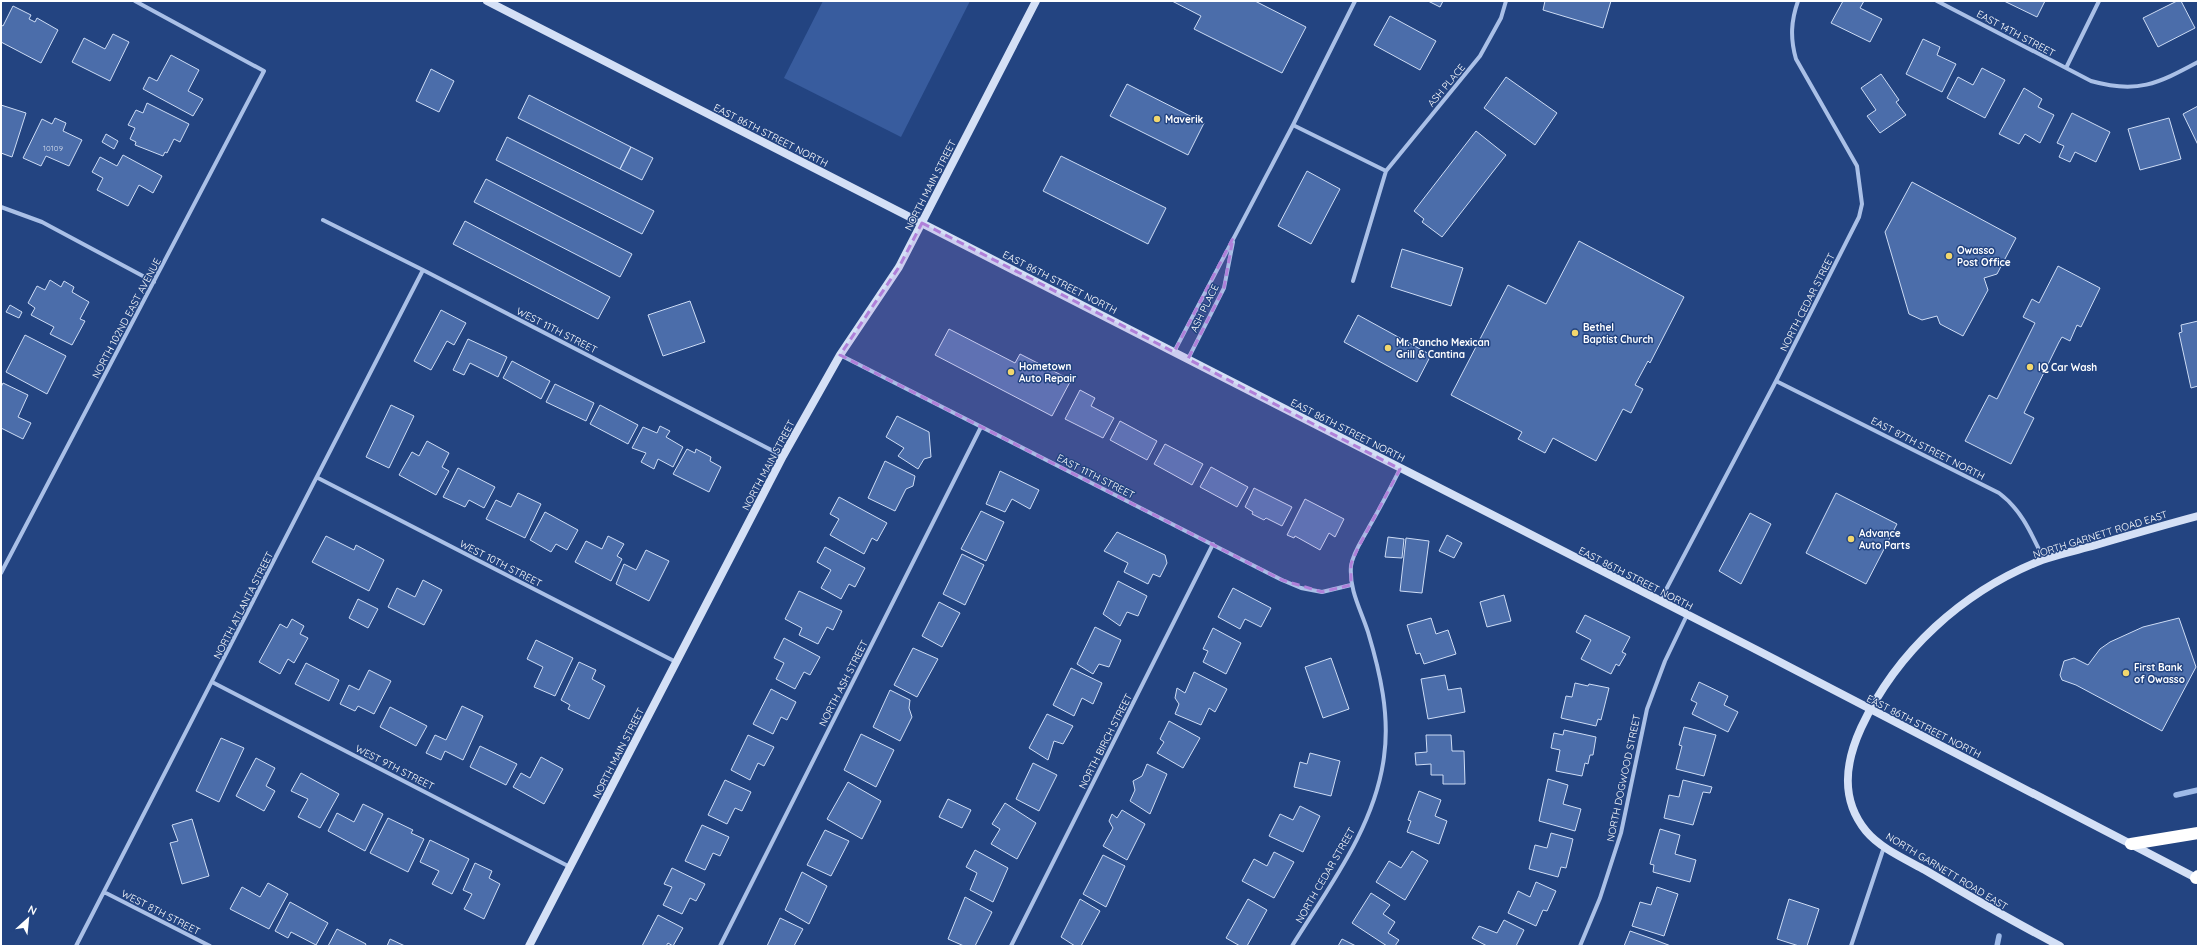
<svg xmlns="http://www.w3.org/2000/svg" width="2199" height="947" font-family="Quicksand,sans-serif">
  <rect width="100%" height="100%" fill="#234481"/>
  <path fill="#385c9e" d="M823,1H970L901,137L784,78Z"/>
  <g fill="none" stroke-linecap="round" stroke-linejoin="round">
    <path stroke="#9ebae8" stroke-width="5.5" d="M2176,795L2198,790
      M1997,946L1999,936"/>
  </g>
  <path fill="#4b6daa" stroke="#cddcf5" d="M1172,1H1255L1306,27L1282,73L1194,29L1201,16Z
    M1428,1H1443L1440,7Z
    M1545,1H1611L1603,28L1543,10Z
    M1843,1H1864L1860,8L1882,19L1870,42L1831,23Z
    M2004,1H2045L2037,17Z
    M2177,1H2181L2195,28L2158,47L2143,18Z
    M13,6L31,15L29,19L35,22L37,18L58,30L41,63L1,42V25L3,26Z
    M1390,16L1436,41L1420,70L1374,45Z
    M113,34L129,42L110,81L72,62L84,38L105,49Z
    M1923,39L1940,47L1937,55L1956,64L1942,92L1906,74Z
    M171,55L199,70L188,91L203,99L193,116L143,89L149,77L157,81Z
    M1982,68L2005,80L1985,118L1947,98L1958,77L1973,85Z
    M431,69L454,81L439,112L416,101Z
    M1881,74L1899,100L1896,102L1906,115L1880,133L1867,116L1876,110L1861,88Z
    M1506,77L1557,113L1535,145L1484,108Z
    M1127,84L1204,123L1188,155L1110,116Z
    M2024,88L2042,99L2038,107L2054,115L2040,143L2025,134L2019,144L1999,134Z
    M529,95L631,147L620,169L518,118Z
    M147,103L189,124L180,142L174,139L167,153L165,152L163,156L135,145L136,142L130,139L135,128L128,125L136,110L143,113Z
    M1,105L26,113L12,157L1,153Z
    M2198,106V145L2183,114Z
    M2072,113L2110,132L2096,162L2075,152L2070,162L2059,157L2064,146L2057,143Z
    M55,118L66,123L63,131L82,140L69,166L46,156L41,166L23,158L42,119L52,124Z
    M2169,118L2181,159L2140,170L2128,129Z
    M1476,131L1506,155L1442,237L1422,222L1424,219L1414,211Z
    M106,134L118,141L114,149L102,142Z
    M507,137L654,211L642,234L496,160Z
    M631,147L653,158L642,180L620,169Z
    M123,155L162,176L153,193L139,185L128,206L97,190L103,178L92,172L100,157L117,166Z
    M1061,156L1166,208L1148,244L1043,191Z
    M1307,171L1340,189L1311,244L1278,226Z
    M486,179L632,254L620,277L474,202Z
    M1912,182L2016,238L1997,274L1984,278L1988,290L1963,336L1940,324L1937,316L1922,320L1909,314L1885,232Z
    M465,221L610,297L598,319L453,244Z
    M1579,241L1684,297L1650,363L1648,361L1635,385L1643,389L1631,413L1623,409L1596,461L1553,438L1545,453L1518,439L1522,432L1451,395L1508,285L1546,304Z
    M1402,249L1463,268L1451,306L1391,287Z
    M2058,266L2100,288L2081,327L2077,325L2070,341L2062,337L2059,342L2024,413L2034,418L2011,464L1965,441L1989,395L1997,399L2035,323L2023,317L2032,299L2039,303Z
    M50,280L61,287L64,281L74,287L72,292L89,302L80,319L85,321L72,345L50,334L54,327L31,315L35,308L28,303L37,286L45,290Z
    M690,301L705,342L663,356L648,315Z
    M10,305L22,312L19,318L6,312Z
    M441,310L466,323L454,345L447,341L431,370L414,361Z
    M1358,315L1431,355L1417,382L1344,342Z
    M2198,321V386L2191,388L2179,333L2182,332L2181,325Z
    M949,329L1015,363L1020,354L1071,380L1052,416L935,355Z
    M25,335L66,356L47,394L6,372Z
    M468,339L507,357L498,377L470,363L464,375L453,370Z
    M512,361L550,381L541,399L503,378Z
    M3,383L28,395L18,417L31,423L23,439L1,428V387Z
    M555,384L594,403L586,421L546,402Z
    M1080,390L1095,398L1091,406L1114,418L1103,438L1065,419Z
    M391,405L414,416L389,468L366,457Z
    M600,405L638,425L628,444L590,424Z
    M897,416L929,432L931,457L924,459L918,469L898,456L904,448L886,437Z
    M1120,421L1157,441L1147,460L1110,440Z
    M660,426L670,431L666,437L683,447L673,467L658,459L654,469L641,462L646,453L632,448L643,427L657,433Z
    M427,441L449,453L442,467L449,471L436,495L399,475L412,452L419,456Z
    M1165,444L1203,464L1192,485L1154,464Z
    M687,449L695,453L696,449L711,457L710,461L721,467L709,492L673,474Z
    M885,461L915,476L913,486L906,489L895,511L868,498Z
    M1211,467L1248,487L1237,507L1200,487Z
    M458,468L495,487L484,508L469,500L465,507L443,497Z
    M1000,471L1039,490L1030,509L1012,499L1005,512L986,504Z
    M1254,488L1292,507L1282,526L1266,518L1264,520L1252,514L1253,512L1245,507Z
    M518,493L541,504L525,538L486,519L496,500L511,507Z
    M1836,493L1897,524L1866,584L1806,553Z
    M839,497L887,523L877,541L872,538L864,554L830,535L839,519L830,514Z
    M1305,499L1344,519L1335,537L1329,533L1320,550L1295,536L1294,538L1287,535Z
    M981,511L1004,522L986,561L961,549Z
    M545,512L578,530L567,550L556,544L551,552L530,540Z
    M1750,513L1771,524L1741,584L1719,571Z
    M1117,532L1165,555L1167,563L1160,577L1153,574L1148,584L1124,572L1128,563L1104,551Z
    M1447,535L1462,543L1454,558L1439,551Z
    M326,536L354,550L356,545L384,560L369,591L312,562Z
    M608,536L624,544L617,556L622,559L611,581L575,562L586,541L602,549Z
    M1388,537L1404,539L1402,558L1385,557Z
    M1406,538L1429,541L1422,593L1400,591Z
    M825,547L865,568L855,587L849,584L841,599L821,588L831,570L817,562Z
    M646,550L669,561L649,601L616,584L624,564L636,570Z
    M962,554L984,565L965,605L943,594Z
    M423,580L442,590L424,625L388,607L397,588L415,597Z
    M1118,581L1147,596L1138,616L1127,612L1120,626L1103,614Z
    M1233,588L1271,608L1261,627L1245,619L1240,629L1218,617Z
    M799,591L842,611L833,630L827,627L818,644L799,635L802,628L785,619Z
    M1504,595L1511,621L1487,627L1480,602Z
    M358,599L378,609L368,628L349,618Z
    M939,602L960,613L942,647L922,636Z
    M1585,615L1630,637L1622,652L1626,654L1619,666L1616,664L1611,674L1581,659L1591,640L1576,632Z
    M1431,618L1436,634L1448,630L1456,654L1424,664L1420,653L1416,654L1407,625Z
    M2179,618L2196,667L2162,731L2076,685L2062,680L2060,675L2064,661L2074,658L2088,665L2100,649L2110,642L2143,627Z
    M292,619L304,626L300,634L308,638L294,663L288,659L280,674L259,662L280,624L287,628Z
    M1095,627L1121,640L1109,667L1099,664L1093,674L1077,664Z
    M1213,628L1241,643L1226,674L1203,662L1208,651L1203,649Z
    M784,638L820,657L810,675L804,672L795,689L776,679L784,663L774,658Z
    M536,640L573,658L555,696L534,687L543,667L527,659Z
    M913,648L938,659L917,697L894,685Z
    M1331,658L1349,709L1323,718L1305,667Z
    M579,662L596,670L592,679L605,686L589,719L568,709L570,705L561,700Z
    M306,663L339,680L329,701L295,684Z
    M1071,668L1102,683L1093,704L1082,698L1074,716L1053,705Z
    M369,670L391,681L374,714L358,706L355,711L340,704L349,685L359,690Z
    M1194,672L1227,689L1215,712L1209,708L1201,725L1175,714L1179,704L1175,698L1177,688L1185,693Z
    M1445,675L1448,690L1461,688L1465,712L1428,719L1421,679Z
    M1699,682L1728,696L1724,705L1738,712L1728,732L1692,714L1697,703L1691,700Z
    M1575,683L1588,686L1589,684L1609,688L1601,720L1598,719L1596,726L1561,718L1566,696L1572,697Z
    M771,689L796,702L787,720L781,717L773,734L753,724Z
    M890,690L910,700L909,708L912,717L900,741L873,727Z
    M462,706L483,716L463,760L445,751L441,760L426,753L435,735L446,740Z
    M390,707L427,726L416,746L380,727Z
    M1047,714L1073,726L1063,744L1054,741L1048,760L1029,748Z
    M1169,721L1200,738L1183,768L1157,753L1164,742L1160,739Z
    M1684,727L1716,735L1704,776L1676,769L1682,746L1679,745Z
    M1564,730L1596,737L1593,755H1590L1588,764L1585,763L1582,776L1556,771L1560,750L1551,748L1554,733L1563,735Z
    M861,734L894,750L876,787L844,770Z
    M748,735L774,747L764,766L758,763L750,780L731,770Z
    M1426,735H1451L1452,751H1464L1465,784H1443V775H1431V764L1416,765L1415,753L1427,752Z
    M221,738L244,748L219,802L196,791Z
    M480,746L517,764L506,785L470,767Z
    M1310,753L1340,761L1331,796L1294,787L1300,762L1307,764Z
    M541,757L563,769L544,804L513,787L521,773L530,778Z
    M256,758L275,768L266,786L275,791L264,811L236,796Z
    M1033,763L1057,775L1039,811L1016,799Z
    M1147,764L1167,774L1150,814L1130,801L1135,790L1133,781L1142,776Z
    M301,773L339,794L320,828L298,817L308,799L291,791Z
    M1548,779L1568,785L1563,804L1581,809L1575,831L1539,821Z
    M725,780L751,792L742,811L735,808L727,824L708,815Z
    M1683,780L1712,787L1710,793L1703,792L1693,825L1664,818L1669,795L1679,797Z
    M848,782L881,801L862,839L827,819Z
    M1419,791L1441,800L1435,816L1447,821L1439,844L1407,832L1411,821L1408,820Z
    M948,799L971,810L962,828L939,817Z
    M1005,803L1036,823L1017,859L991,844L1000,829L992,824Z
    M363,804L383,814L365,851L328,831L337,813L354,822Z
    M1300,806L1320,816L1303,852L1269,836L1280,814L1293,820Z
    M1122,810L1145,824L1127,860L1103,846L1113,828L1109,821L1112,814L1117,818Z
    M388,818L413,830L411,833L424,839L408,872L370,853Z
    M192,819L209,876L182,884L170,843L178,841L172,825Z
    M702,825L729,837L720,856L713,853L705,870L685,861Z
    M1660,829L1680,835L1675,854L1696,860L1690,882L1653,872L1654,865L1650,864Z
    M825,830L849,841L831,876L807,865Z
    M1551,833L1573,839L1566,868L1561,867L1558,877L1529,869L1535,845L1547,848Z
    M430,840L469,859L452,894L432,884L439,871L420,862Z
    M975,850L1008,868L993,902L970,890L977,873L966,867Z
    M1412,851L1428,861L1405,900L1376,882L1389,861L1401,868Z
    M1274,852L1294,862L1274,898L1242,881L1254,859L1267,866Z
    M1103,855L1125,866L1106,907L1083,894Z
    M475,863L492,871L489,878L500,884L484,919L464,909L472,894L463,890Z
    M672,868L705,884L696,901L690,898L682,914L663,905L672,887L664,884Z
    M802,872L827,886L809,924L785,910Z
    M1536,882L1556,891L1547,911L1543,910L1536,926L1508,913L1518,891L1530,897Z
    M268,883L288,894L269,929L230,909L242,887L260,897Z
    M1657,887L1678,894L1664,936L1632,926L1640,902L1651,905Z
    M1371,893L1390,905L1383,914L1395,922L1388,933L1399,940L1395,946H1387L1352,923Z
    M965,897L992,912L975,946H964L948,939Z
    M1080,899L1100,911L1081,946H1075L1061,937Z
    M1248,899L1267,910L1247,946H1240L1226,938Z
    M1789,899L1819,909L1807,946H1799L1777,939Z
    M290,902L328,923L316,945L291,932L288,938L275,931Z
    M658,915L683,928L673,946L668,943L666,946H642Z
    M780,918L803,929L794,946H767Z
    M1504,920L1524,930L1516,946H1487L1472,938L1479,926L1497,933Z
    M337,929L366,944L365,946H328Z
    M1630,931L1650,938L1671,946H1624Z
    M390,939L405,946H387Z
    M1342,939L1356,946H1338Z"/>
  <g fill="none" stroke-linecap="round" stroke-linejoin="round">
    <path stroke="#aac0e7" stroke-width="4" d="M1937,1L2091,81C2137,94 2157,84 2198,62
      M2066,68L2099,1
      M1293,125L1386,171
      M1,207L42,222L154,282
      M323,220L423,270L783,456
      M1353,281L1386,171L1480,56L1501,18L1506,1
      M1174,352L1293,125L1355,1
      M840,355L1282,580L1301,588L1322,592L1351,585
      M1188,359L1224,288L1233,242
      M1776,381L1999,493C2022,510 2032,535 2044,560
      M318,478L676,662
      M1,573L264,71L135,1
      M1660,601L1776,381L1859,217L1862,204L1857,166L1796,59C1790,38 1791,21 1798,1
      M212,682L570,867
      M104,892L210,946
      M76,946L423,270
      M720,946L981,427
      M1011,946L1213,544
      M1292,946C1328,888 1375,827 1384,757C1390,715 1380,672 1368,632C1361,610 1349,590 1351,566C1353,552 1363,539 1369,527C1380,508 1390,489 1400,469
      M1580,946L1600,898L1621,833L1647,709L1665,661L1687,615
      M1851,946L1884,847"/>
    <path stroke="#d4e0f6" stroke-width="8" d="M487,1L1749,646L2198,879
      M529,946L783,456L840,355L899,267L1036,1
      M2060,946C2014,922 1969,896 1925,870C1905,859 1880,848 1866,831C1840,799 1845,763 1861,728C1897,651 1963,591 2042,560C2059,554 2078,550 2096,545C2130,535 2164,525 2198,516"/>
    <path stroke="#fff" stroke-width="12" d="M2131,844L2198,833
      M2196,878L2198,876"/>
  </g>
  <path fill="#b080d9" fill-opacity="0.2" stroke="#b080d9" stroke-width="3" stroke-dasharray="8 5" stroke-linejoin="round" d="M922,223L1174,352L1233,238L1224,288L1188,359L1400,469L1358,548L1351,564V585L1322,592L1282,580L840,355L899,267Z"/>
  <g fill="#f2d76d" stroke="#234481" stroke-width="1.5">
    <circle cx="1157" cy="119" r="4"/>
    <circle cx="1949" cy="256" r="4"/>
    <circle cx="1575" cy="333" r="4"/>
    <circle cx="1388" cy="348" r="4"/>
    <circle cx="2030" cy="367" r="4"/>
    <circle cx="1011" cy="372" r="4"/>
    <circle cx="1851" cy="539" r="4"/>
    <circle cx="2126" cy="673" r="4"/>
  </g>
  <g text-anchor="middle" stroke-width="3" stroke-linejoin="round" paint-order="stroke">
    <g font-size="8" fill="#d2daea">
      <text x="53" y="151">10109</text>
    </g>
    <g font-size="10" fill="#fff" stroke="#234481">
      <text transform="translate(2016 33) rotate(28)" y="4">EAST 14TH STREET</text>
      <text transform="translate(1446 85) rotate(-50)" y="4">ASH PLACE</text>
      <text transform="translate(771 135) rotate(27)" y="4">EAST 86TH STREET NORTH</text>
      <text transform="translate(930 185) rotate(-63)" y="4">NORTH MAIN STREET</text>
      <text transform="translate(1060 282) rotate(27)" y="4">EAST 86TH STREET NORTH</text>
      <text transform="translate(1807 302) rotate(-63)" y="4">NORTH CEDAR STREET</text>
      <text transform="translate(1204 308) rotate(-64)" y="4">ASH PLACE</text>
      <text transform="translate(126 318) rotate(-62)" y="4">NORTH 102ND EAST AVENUE</text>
      <text transform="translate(557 330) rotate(27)" y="4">WEST 11TH STREET</text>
      <text transform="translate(1348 430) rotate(27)" y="4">EAST 86TH STREET NORTH</text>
      <text transform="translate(1928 448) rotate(27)" y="4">EAST 87TH STREET NORTH</text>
      <text transform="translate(768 465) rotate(-62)" y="4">NORTH MAIN STREET</text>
      <text transform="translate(1096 476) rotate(27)" y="4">EAST 11TH STREET</text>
      <text transform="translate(2100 534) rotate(-17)" y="4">NORTH GARNETT ROAD EAST</text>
      <text transform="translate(501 563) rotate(27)" y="4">WEST 10TH STREET</text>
      <text transform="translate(1636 578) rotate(27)" y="4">EAST 86TH STREET NORTH</text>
      <text transform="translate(243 605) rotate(-63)" y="4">NORTH ATLANTA STREET</text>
      <text transform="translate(843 683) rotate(-63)" y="4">NORTH ASH STREET</text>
      <text transform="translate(1924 726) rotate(27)" y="4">EAST 86TH STREET NORTH</text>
      <text transform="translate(1105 741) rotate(-63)" y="4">NORTH BIRCH STREET</text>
      <text transform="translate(618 753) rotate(-63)" y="4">NORTH MAIN STREET</text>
      <text transform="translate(395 767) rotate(27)" y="4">WEST 9TH STREET</text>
      <text transform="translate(1623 778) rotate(-78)" y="4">NORTH DOGWOOD STREET</text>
      <text transform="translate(1947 871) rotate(31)" y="4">NORTH GARNETT ROAD EAST</text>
      <text transform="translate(1325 875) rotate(-60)" y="4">NORTH CEDAR STREET</text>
      <text transform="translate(161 912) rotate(27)" y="4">WEST 8TH STREET</text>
    </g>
    <g font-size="10" font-weight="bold" fill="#fff" stroke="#234481" text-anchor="start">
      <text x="1165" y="123">Maverik</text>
      <text x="1957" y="254">Owasso<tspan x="1957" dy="12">Post Office</tspan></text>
      <text x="1583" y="331">Bethel<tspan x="1583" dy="12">Baptist Church</tspan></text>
      <text x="1396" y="346">Mr. Pancho Mexican<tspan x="1396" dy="12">Grill &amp; Cantina</tspan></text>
      <text x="1019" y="370">Hometown<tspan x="1019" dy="12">Auto Repair</tspan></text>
      <text x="2038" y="371">IQ Car Wash</text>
      <text x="1859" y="537">Advance<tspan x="1859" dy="12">Auto Parts</tspan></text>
      <text x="2134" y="671">First Bank<tspan x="2134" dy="12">of Owasso</tspan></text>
    </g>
  </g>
  <rect width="2199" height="947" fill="none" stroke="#ffffff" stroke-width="4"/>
  <g transform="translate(28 919) rotate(27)" stroke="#234481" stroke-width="3" paint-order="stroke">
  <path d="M0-3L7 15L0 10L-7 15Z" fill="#ffffff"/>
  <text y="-6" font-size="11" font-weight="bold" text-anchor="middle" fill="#ffffff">N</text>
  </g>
</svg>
